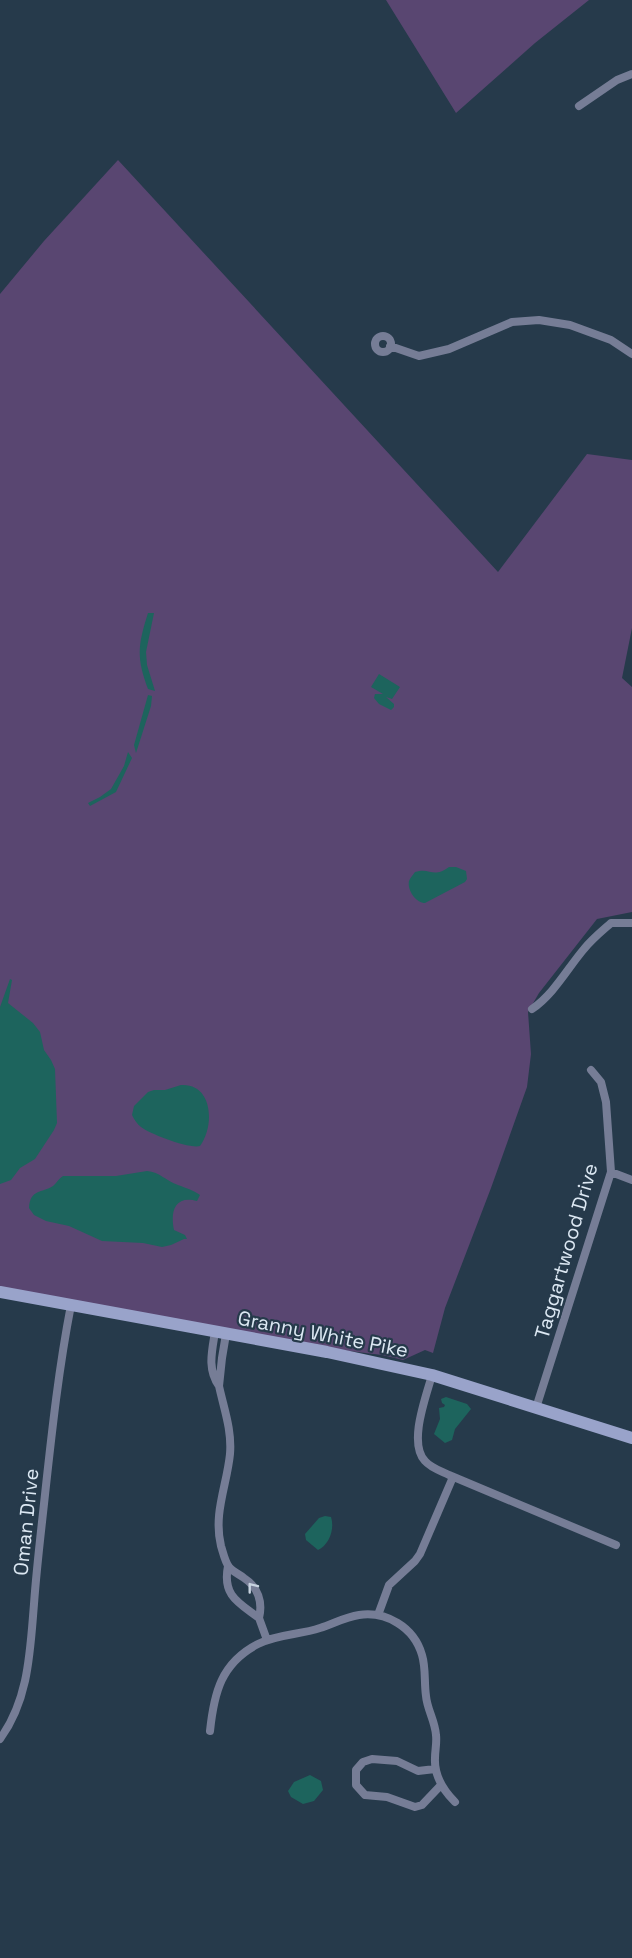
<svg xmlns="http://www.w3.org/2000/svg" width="632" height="1958" font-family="'Space Grotesk',sans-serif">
  <rect width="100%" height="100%" fill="#263a4b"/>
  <path fill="#594671" d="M386,0H589L535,43L456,113Z
    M118,160L498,572L587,454L632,460V628L622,678L632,687V912L597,919L539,993L528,1012L531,1054L527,1087L491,1188L445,1308L433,1353L425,1350L403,1360L382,1355L341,1350L0,1287V294L44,241Z"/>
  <path fill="#1d645d" d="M148,613H154L146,652L147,665L155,691L148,689C136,657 138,645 148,613Z
    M379,674L400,687L392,699L386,697L394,704V707L391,710L379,704L374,698L375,694H383L371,687Z
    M148,695L152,696L151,706L136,753L134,745Z
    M128,752L132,758L116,792L90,806L88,803L100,797L111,789L124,766Z
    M449,867H456L466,871L467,879L465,882L425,903C416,903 407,890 409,881C410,878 413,875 415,872C431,867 432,879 449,867Z
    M10,979L12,980L8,1003L33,1023L40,1032L44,1050L51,1060L55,1069L57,1123L54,1130L35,1159L20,1168L11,1180L0,1184V1007Z
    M181,1085C213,1083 215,1126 200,1146C189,1149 150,1134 141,1127C137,1124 134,1119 132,1115L134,1106L148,1092L154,1090H165Z
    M147,1171C160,1172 166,1181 178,1185C186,1188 193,1190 200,1195L197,1201C175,1195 170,1211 174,1230L185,1235L187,1239H184L171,1245L162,1247L143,1243L102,1241L69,1226L46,1221L34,1215L29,1208C30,1189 42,1193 53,1186C57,1183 58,1179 63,1176H116Z
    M446,1397L467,1404L471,1409L455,1429L452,1440L445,1443L434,1434L440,1419L439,1408L444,1407L445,1405L442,1403L441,1399Z
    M325,1516L331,1517C335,1529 329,1545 318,1550L306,1540L305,1534L319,1518Z
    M310,1775L321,1781L323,1790L314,1801L303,1804L291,1797L288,1791L294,1782Z"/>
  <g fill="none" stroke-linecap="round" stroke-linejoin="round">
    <path stroke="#767d96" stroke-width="8" d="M579,106L617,80L632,74
      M375 344a8 8 0 1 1 16 0a8 8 0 1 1-16 0Z
      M390,346L419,356L449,349L512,322L539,320L570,325L611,340L632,354
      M532,1009C554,994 567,969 584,949C592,939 602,931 611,923H632
      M611,1172L632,1180
      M215,1332C212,1351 207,1369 219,1386L222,1358L226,1334
      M432,1375C426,1397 408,1443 425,1461C431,1468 441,1471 449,1475L616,1545
      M219,1386C224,1409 232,1430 230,1454C227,1485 213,1514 221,1546C223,1552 225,1562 229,1567C233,1572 239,1574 244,1578C258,1587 263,1602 259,1618C239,1603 222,1596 228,1566
      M536,1408L611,1172L606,1102L601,1082L591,1070
      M378,1615L389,1585L415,1561L420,1554L453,1477
      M259,1618L267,1640
      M210,1731C214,1693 221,1663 258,1644C277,1634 300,1635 320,1628C333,1624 345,1617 359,1615C386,1611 414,1627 422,1655C426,1668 424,1682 426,1696C427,1709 435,1721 436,1735C437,1743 435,1750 435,1758C434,1776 443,1790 455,1802
      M0,1739C29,1699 30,1651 34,1604C36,1576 39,1549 42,1522C50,1450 57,1377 71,1305
      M435,1769L418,1771L397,1761L372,1759L363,1762L356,1770V1785L365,1795L387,1797L415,1807L422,1805L441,1785"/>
    <path stroke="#99a3ca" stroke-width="12" d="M0,1292L327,1352L432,1375L632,1438"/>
  </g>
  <defs><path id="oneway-chevron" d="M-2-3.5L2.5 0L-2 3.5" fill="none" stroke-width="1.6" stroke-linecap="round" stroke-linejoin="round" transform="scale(1.5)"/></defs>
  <use stroke="#c8d3e0" href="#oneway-chevron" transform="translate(252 1587) rotate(-128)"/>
  <g text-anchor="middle" stroke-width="4.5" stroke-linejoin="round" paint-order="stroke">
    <g font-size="20" fill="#dce8f3" stroke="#263a4b">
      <text transform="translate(566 1251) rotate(-74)" y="7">Taggartwood Drive</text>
      <text transform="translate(323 1334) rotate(11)" y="7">Granny White Pike</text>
      <text transform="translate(26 1522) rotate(-84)" y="7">Oman Drive</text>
    </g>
  </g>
</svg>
